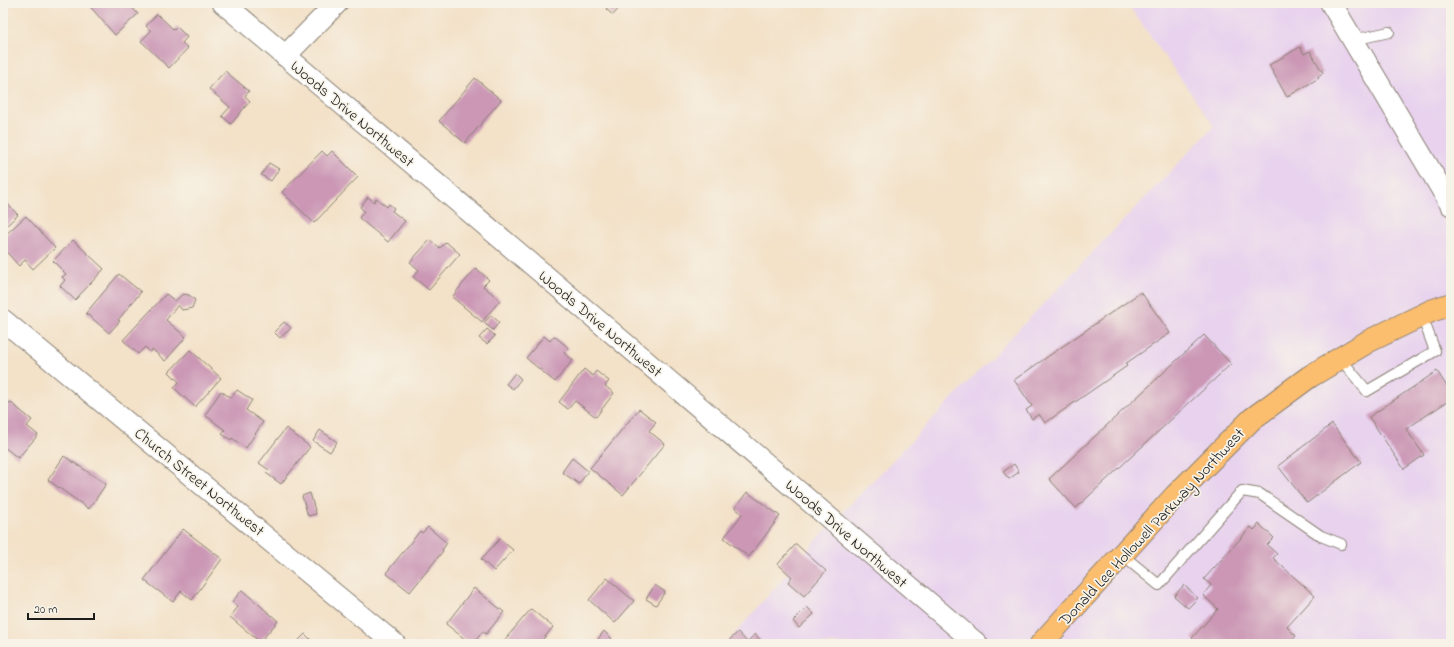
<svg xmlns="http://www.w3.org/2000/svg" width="1454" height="647" font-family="'Indie Flower',sans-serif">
  <rect width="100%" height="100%" fill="#f7f3e8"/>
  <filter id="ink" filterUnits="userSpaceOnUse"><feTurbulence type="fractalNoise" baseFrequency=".025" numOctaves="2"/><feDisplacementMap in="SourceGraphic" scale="8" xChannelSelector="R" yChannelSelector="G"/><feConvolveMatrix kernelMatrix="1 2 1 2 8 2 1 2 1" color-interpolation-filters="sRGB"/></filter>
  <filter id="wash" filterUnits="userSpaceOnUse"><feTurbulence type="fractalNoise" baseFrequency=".012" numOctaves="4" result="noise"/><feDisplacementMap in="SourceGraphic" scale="16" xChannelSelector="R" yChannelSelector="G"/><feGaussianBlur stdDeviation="0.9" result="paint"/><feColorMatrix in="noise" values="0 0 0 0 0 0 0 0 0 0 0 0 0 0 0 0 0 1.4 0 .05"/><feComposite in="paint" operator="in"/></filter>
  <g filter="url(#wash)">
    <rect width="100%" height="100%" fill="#f3e1c8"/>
    <path fill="#e8d2ee" d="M1127,3H1451V644H726L823,533L1214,126Z"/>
    <g id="blocks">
      <path fill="#cb97b5" d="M87,3H130L129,4L138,14L115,35Z
        M611,3H618L621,6L613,15L606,9Z
        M157,14L174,30L177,27L187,37L182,43L188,48L169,68L141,41L151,31L146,26Z
        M1300,47L1304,54L1310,51L1323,73L1318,76L1319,78L1287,97L1269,65Z
        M225,71L249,91L245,96L250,101L231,124L222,116L230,107L209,89Z
        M475,78L501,100L465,143L439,121Z
        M322,151L327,156L332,151L358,177L314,223L282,192Z
        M269,163L279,169L271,181L261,175Z
        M368,197L374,202L376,198L387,207L389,204L394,208L392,211L405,221L388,242L359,218L364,211L360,207Z
        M3,199L18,215L3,229Z
        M26,216L55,248L33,269L25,260L19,266L3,248V237Z
        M73,240L104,269L75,300L60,286L65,280L62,277L66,274L53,261Z
        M430,240L440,248L446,242L460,254L429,290L413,277L419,270L410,262Z
        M476,268L489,280L483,286L500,300L482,322L452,297Z
        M119,274L141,292L118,320L120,321L109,333L86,313Z
        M1141,292L1170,333L1125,364L1127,366L1045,423L1039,414L1032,419L1026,410L1032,406L1014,380Z
        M166,294L175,301L183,294L189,295L195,300L192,308L182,310L178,305L166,320L186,337L165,361L152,349L150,352L145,347L138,354L123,340Z
        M491,315L499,322L493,330L484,323Z
        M284,322L291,328L280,338L274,332Z
        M487,329L495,336L487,344L479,338Z
        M1204,335L1231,364L1076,508L1049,479Z
        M544,336L550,341L554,336L569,348L564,353L573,360L555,382L526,358Z
        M190,350L221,378L195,407L174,388L179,382L169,372Z
        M584,369L593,376L596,371L609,381L605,386L614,393L596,417L575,401L568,409L559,402Z
        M1437,371L1451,393V399L1406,429L1424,455L1404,469L1369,417Z
        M515,373L521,379L513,389L506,384Z
        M237,390L252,400L246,410L263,422L246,448L232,438L231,440L222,434L225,430L205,415L221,391L231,398Z
        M10,402L32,420L27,426L38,435L18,458L3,446V411Z
        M639,409L656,422L649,431L665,444L623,495L590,468Z
        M1332,424L1361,462L1307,503L1278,466Z
        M286,428L310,447L281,484L266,473L269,470L259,463Z
        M320,430L337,442L330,452L313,441Z
        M64,456L106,484L89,509L48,480Z
        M572,458L588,471L579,484L562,472Z
        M1014,464L1019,472L1009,479L1003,472Z
        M747,492L780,516L749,557L724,538L742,514L735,508Z
        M310,493L316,514L308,516L302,496Z
        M1259,524L1274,538L1267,545L1277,554L1273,558L1315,596L1287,627L1296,636L1289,644H1198L1192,638L1218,609L1203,595L1211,585L1204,579L1251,527L1254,530Z
        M428,527L447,543L442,550L443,551L410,592L386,573L420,531L422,533Z
        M183,529L222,559L192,600L181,591L173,602L144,580Z
        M500,539L513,550L494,571L481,559Z
        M796,544L826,571L804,596L788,582L792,577L778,564Z
        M607,578L634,601L615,623L589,600Z
        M655,585L665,592L656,605L646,599Z
        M1184,585L1198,598L1188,608L1174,596Z
        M474,588L504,612L486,634L483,631L473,644H471L446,624Z
        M242,590L278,621L260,642L230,617L238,607L232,602Z
        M807,607L814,614L799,628L793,621Z
        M531,609L553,627L539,644H501Z
        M604,631L612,639L608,644H604L598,639Z
        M738,632L747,642L755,634L763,643L762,644H725Z
        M305,634L315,644H295Z"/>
    </g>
  </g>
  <g filter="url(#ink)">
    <use href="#blocks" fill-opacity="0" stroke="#887e72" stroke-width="1"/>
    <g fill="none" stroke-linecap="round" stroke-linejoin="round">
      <defs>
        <path id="lane" d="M1353,40L1389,32
          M1340,358L1367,391L1435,351L1422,316
          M1122,555L1159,585L1242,491L1260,494L1321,536L1341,544"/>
        <path id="street" d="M223,3L555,284L977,644
          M1331,3L1451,205
          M285,56L337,3
          M3,320L395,644"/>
        <path id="primary" d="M1041,644L1175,496L1252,419L1309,377L1369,341L1431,311L1451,304"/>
      </defs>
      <use href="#lane" stroke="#887e72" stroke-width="12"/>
      <use href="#street" stroke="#887e72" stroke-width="23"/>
      <use href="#primary" stroke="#887e72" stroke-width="24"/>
      <use href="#lane" stroke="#fff" stroke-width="10"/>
      <use href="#street" stroke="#fff" stroke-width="21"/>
      <use href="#primary" stroke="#fbbd6e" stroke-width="22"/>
    </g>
  </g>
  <g text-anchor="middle" stroke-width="3.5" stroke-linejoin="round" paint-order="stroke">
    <g font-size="16" fill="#1c1c1c" stroke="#f7f3e8">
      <text transform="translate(353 113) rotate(40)" y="6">Woods Drive Northwest</text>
      <text transform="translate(601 323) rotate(40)" y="6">Woods Drive Northwest</text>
      <text transform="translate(200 481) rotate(39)" y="6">Church Street Northwest</text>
      <text transform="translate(1151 526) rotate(-47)" y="6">Donald Lee Hollowell Parkway Northwest</text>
      <text transform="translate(847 533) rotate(41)" y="6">Woods Drive Northwest</text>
    </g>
  </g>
  <rect width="1454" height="647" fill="none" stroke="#f7f3e8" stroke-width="16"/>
  <path d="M28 613v6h66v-6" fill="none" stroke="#1c1c1c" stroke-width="2"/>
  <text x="34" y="613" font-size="12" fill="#1c1c1c" stroke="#f7f3e8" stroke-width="3" paint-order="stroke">20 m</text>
</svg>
